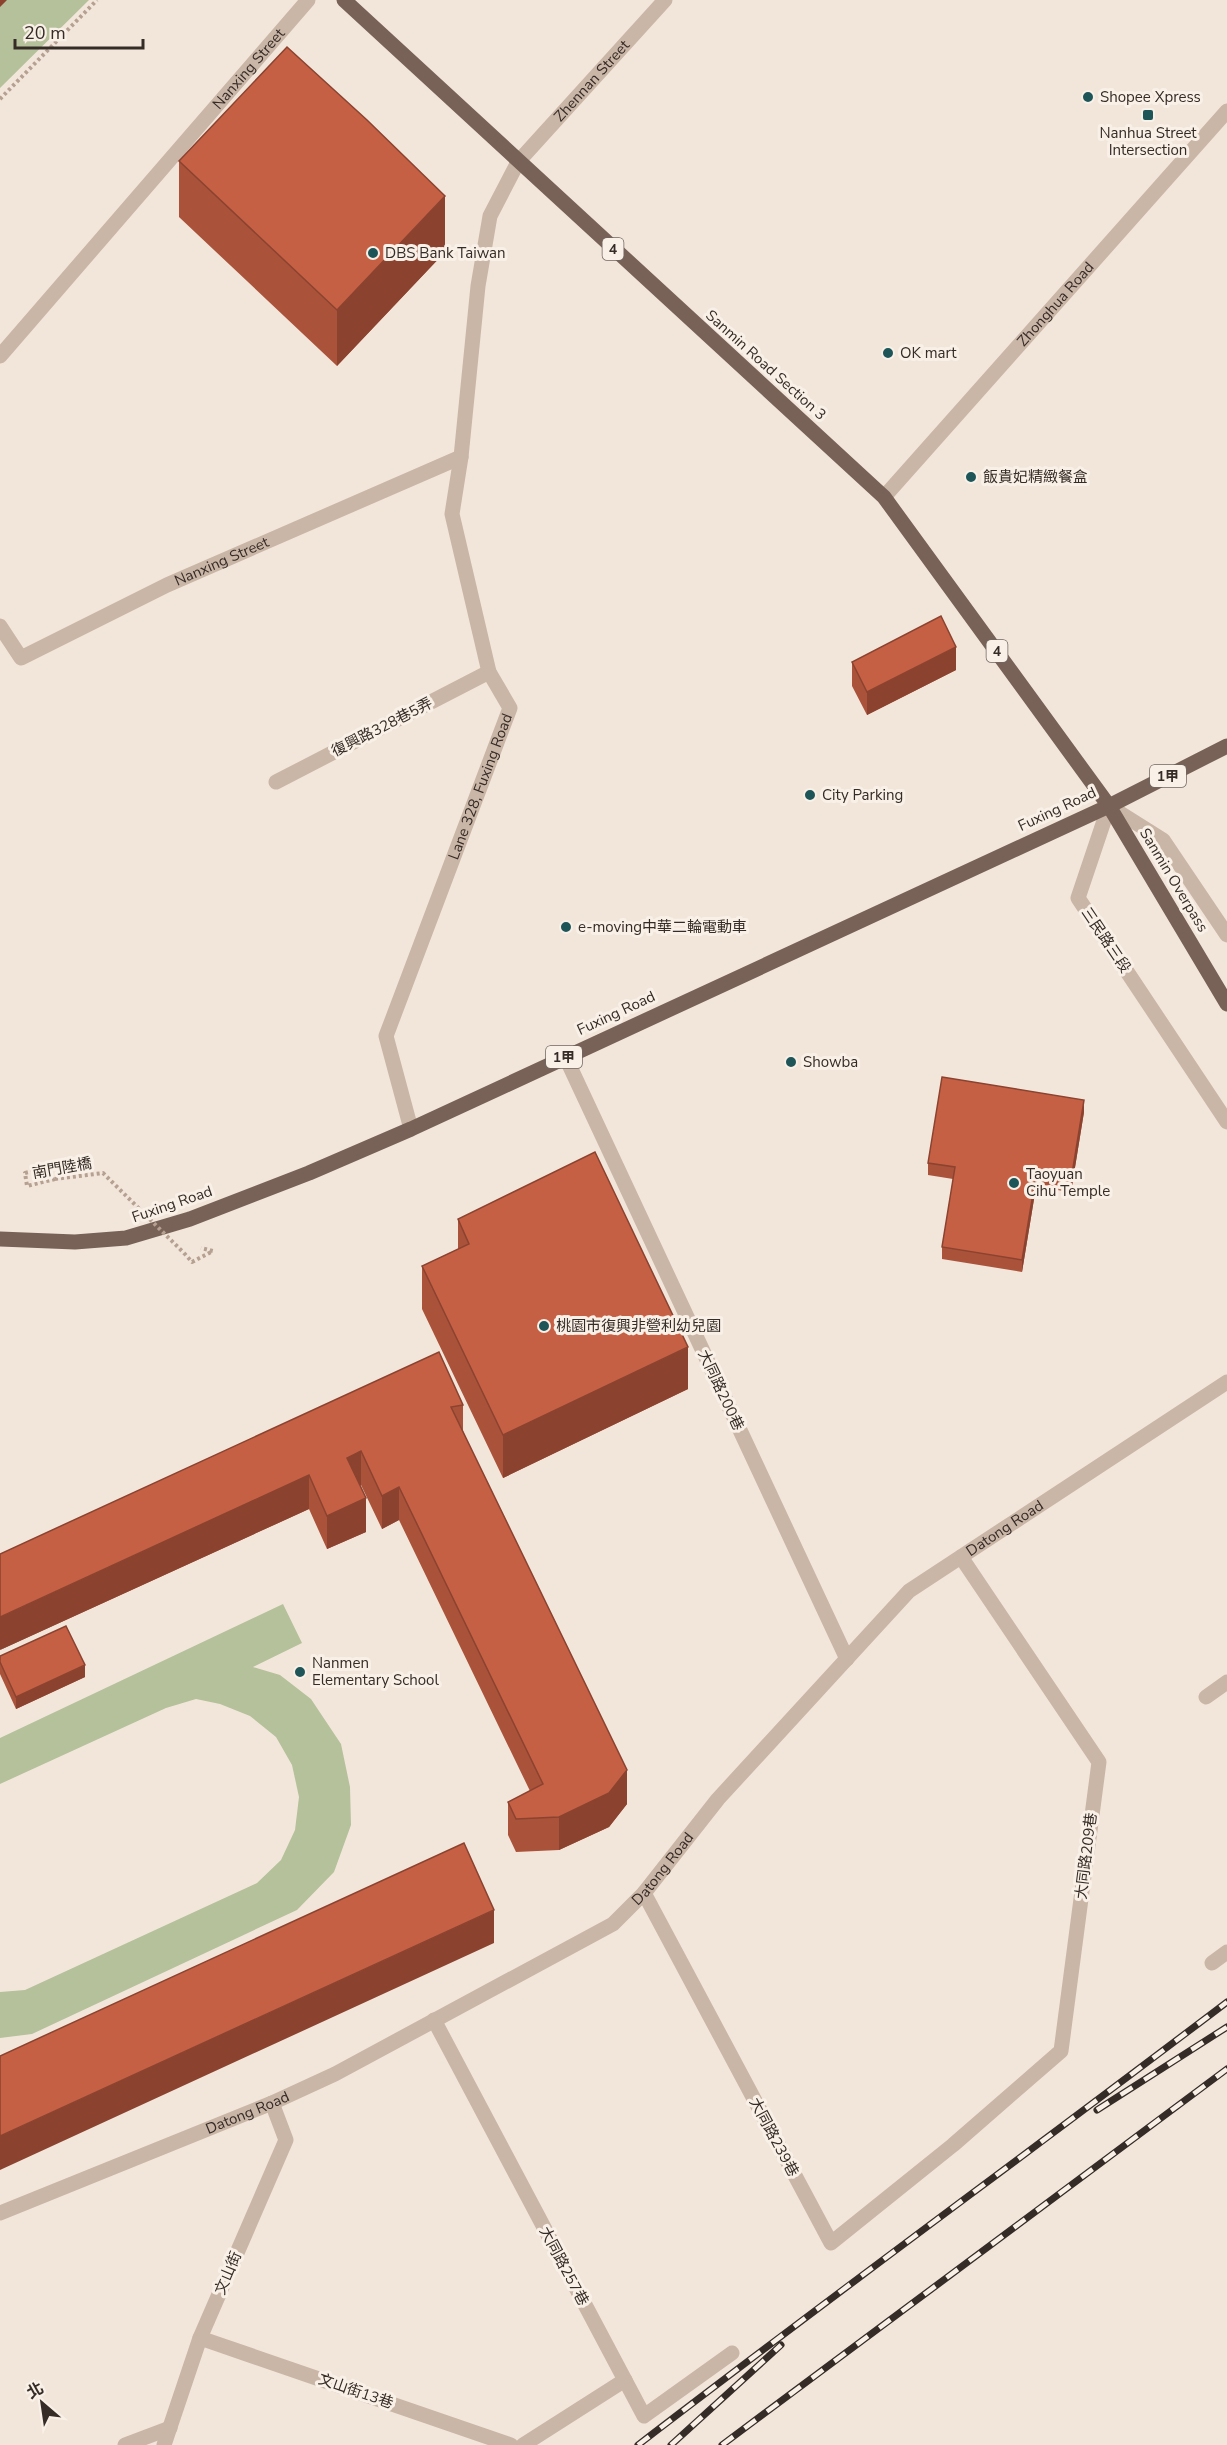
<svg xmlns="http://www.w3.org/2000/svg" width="1227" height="2445" font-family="'Nunito Sans','Noto Sans TC',sans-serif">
  <rect width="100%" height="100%" fill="#f2e6db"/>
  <path fill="#b5c19b" d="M0,0H89L0,88Z
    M283,1604L302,1643L253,1667L280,1675L311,1699L341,1744L350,1787L351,1825L334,1872L297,1910L32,2034L0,2038V1992L25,1990L257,1883L281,1860L295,1830L299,1797L292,1765L276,1737L250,1716L220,1704L196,1699L166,1708L0,1784V1738Z"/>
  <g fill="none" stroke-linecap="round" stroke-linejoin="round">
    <path stroke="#b6a091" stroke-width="4" stroke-dasharray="3 3" stroke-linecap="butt" d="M0,99L97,0
      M55,1179L27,1186L25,1173L72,1162
      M184,1253L192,1262L213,1251L201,1248"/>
    <g stroke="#cab6a7" stroke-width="15">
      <path id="s1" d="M0,356L308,0"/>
      <path id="s2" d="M0,626L21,658L167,585L461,457"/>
      <path d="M276,782L489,672"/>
      <path d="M1227,935L1163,840L1109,806L1078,898L1227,1122"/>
      <path d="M565,1056L847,1659"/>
      <path id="s3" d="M411,1129L386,1036L510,708L489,672L452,514L461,457L478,286L490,216L518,162L665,0"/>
      <path d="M1206,1697L1227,1682"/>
      <path d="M644,1893L831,2243L953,2145L1061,2051L1099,1762L961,1557"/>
      <path d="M1212,1963L1227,1952"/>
      <path d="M434,2020L644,2416L732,2353"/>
      <path d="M200,2338L511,2445"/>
      <path d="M125,2445L170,2428"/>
      <path d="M164,2445L200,2338L286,2140L272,2103"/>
      <path d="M523,2445L625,2380"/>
    </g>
    <g stroke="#cab6a7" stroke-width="15">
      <path id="s4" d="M884,497L1227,111"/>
      <path id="s5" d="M0,2213L272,2103L335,2074L613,1924L644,1893L718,1799L909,1591L1227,1382"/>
    </g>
    <path stroke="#786258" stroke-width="15" d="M344,0L884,497L1109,806L1227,1004
      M0,1239L75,1242L126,1238L190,1219L309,1173L411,1129L1109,806L1227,746"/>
    <defs>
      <path id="rail" d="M1097,2110L1227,2027
        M638,2445C833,2295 1031,2151 1227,2002
        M671,2445L781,2345
        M722,2445L1227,2069"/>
    </defs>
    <use href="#rail" stroke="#362c27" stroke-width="7"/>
    <use href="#rail" stroke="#f9f0e7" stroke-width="4.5" stroke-dasharray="14" stroke-linecap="butt"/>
    <path stroke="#b6a091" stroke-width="4" stroke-dasharray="3 3" stroke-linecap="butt" d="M55,1179L103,1173L184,1253"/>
  </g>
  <path fill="#aa533a" d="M179,161L445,252L337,366L179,217Z
    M852,662L956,670L867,715L852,686Z
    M1084,1112L1071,1192L1036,1187L1022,1272L942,1259V1247L953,1179L928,1175V1163Z
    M458,1219L688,1389L503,1478L422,1309V1266L458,1249Z
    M439,1352L463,1405V1431L627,1804L609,1827L559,1850L516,1852L508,1835V1802L530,1791L399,1520L382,1529L361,1485H360L366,1532L327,1549L309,1509L0,1650Z
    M0,1656L85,1677L16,1709L0,1674Z"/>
  <path fill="#8b4330" d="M0,0H7L0,7Z
    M445,196V252L337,366V310Z
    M956,647V670L867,715V692Z
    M1084,1100V1112L1071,1192V1180Z
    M1036,1175V1187L1022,1272V1260Z
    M688,1347V1389L503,1478V1435Z
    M361,1451V1485L347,1492V1458Z
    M309,1475V1509L0,1650V1617Z
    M399,1487V1520L382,1529V1496Z
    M366,1498V1532L327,1549V1516Z
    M85,1665V1677L16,1709V1697Z
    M627,1770V1804L609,1827L559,1850V1817Z
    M494,1910V1943L0,2170V2136Z"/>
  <path fill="#c66044" stroke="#8b4330" stroke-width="1.5" d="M287,47L367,120L445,196L337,310L179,161Z
    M941,616L956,647L867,692L852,662Z
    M942,1077L1084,1100L1071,1180L1036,1175L1022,1260L942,1247L955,1167L928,1163Z
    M595,1152L688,1347L503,1435L422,1266L469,1244L458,1219Z
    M439,1352L463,1405L451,1407L627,1770L609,1793L559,1817L516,1819L508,1802L543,1784L399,1487L382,1496L361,1451L347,1458L366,1498L327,1516L309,1475L0,1617V1554Z
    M66,1626L85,1665L16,1697L0,1662V1656Z
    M464,1843L494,1910L0,2136V2056Z"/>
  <g fill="#1d5558" stroke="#f9f0e7" stroke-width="2">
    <circle cx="1088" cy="97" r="6"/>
    <rect x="1142" y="109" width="12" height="12" rx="3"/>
    <circle cx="373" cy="253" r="6"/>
    <circle cx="888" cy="353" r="6"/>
    <circle cx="971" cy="477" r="6"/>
    <circle cx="810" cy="795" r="6"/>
    <circle cx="566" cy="927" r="6"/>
    <circle cx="791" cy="1062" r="6"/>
    <circle cx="1014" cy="1183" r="6"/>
    <circle cx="544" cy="1326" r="6"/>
    <circle cx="300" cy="1672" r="6"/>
  </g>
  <g text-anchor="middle" stroke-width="6" stroke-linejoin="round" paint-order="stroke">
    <g fill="#f9f0e7" stroke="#706761" stroke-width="1.5">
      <rect x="602.5" y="238" width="21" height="22" rx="4.5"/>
      <rect x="986.5" y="640" width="21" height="22" rx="4.5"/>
      <rect x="1150" y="765" width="36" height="22" rx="4.5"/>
      <rect x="546" y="1046" width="36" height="22" rx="4.5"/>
    </g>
    <g font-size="14" font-weight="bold" fill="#362c27">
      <text x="613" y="254">4</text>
      <text x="997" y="656">4</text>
      <text x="1168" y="781">1甲</text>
      <text x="564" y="1062">1甲</text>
    </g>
    <g font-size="15" fill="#362c27" stroke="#f9f0e7">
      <text dy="5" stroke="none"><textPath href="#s1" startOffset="380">Nanxing Street</textPath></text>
      <text dy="5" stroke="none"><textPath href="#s3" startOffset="1122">Zhennan Street</textPath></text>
      <text dy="5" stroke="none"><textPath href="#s4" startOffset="258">Zhonghua Road</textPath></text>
      <text transform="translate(766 365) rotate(42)" y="5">Sanmin Road Section 3</text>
      <text dy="5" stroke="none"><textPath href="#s2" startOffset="261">Nanxing Street</textPath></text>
      <text transform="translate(382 727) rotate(-27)" y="5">復興路328巷5弄</text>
      <text dy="5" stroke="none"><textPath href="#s3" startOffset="363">Lane 328, Fuxing Road</textPath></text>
      <text transform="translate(1057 809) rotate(-25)" y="5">Fuxing Road</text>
      <text transform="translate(1174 880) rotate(59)" y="5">Sanmin Overpass</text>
      <text transform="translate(1106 940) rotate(56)" y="5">三民路三段</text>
      <text transform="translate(616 1013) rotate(-25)" y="5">Fuxing Road</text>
      <text transform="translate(62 1168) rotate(-10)" y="5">南門陸橋</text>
      <text transform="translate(172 1204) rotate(-19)" y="5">Fuxing Road</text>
      <text transform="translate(721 1390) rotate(65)" y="5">大同路200巷</text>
      <text dy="5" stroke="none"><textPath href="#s5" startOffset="1239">Datong Road</textPath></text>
      <text transform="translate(1086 1856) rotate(-83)" y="5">大同路209巷</text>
      <text dy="5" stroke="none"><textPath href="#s5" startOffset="753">Datong Road</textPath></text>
      <text dy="5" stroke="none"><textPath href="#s5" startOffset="267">Datong Road</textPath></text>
      <text transform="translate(774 2137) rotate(62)" y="5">大同路239巷</text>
      <text transform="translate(564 2266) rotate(62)" y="5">大同路257巷</text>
      <text transform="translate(228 2273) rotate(-67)" y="5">文山街</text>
      <text transform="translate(356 2391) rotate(19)" y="5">文山街13巷</text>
    </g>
    <g font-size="15" fill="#362c27" stroke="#f9f0e7" text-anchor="start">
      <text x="1100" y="102">Shopee Xpress</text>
      <text x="1148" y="138" text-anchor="middle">Nanhua Street<tspan x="1148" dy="17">Intersection</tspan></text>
      <text x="385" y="258">DBS Bank Taiwan</text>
      <text x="900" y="358">OK mart</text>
      <text x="983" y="482">飯貴妃精緻餐盒</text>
      <text x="822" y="800">City Parking</text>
      <text x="578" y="932">e-moving中華二輪電動車</text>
      <text x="803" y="1067">Showba</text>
      <text x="1026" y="1179">Taoyuan<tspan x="1026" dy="17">Cihu Temple</tspan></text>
      <text x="556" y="1331">桃園市復興非營利幼兒園</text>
      <text x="312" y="1668">Nanmen<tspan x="312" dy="17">Elementary School</tspan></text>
    </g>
  </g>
  <g transform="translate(42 2403) rotate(331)" stroke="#f9f0e7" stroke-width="4.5" paint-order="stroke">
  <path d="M0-4.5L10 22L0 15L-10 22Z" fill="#362c27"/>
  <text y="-9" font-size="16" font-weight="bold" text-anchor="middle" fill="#362c27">北</text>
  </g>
  <path d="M15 39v9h128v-9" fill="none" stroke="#362c27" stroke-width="3"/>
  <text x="24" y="39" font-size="18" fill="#362c27" stroke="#f9f0e7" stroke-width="4.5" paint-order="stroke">20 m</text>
</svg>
